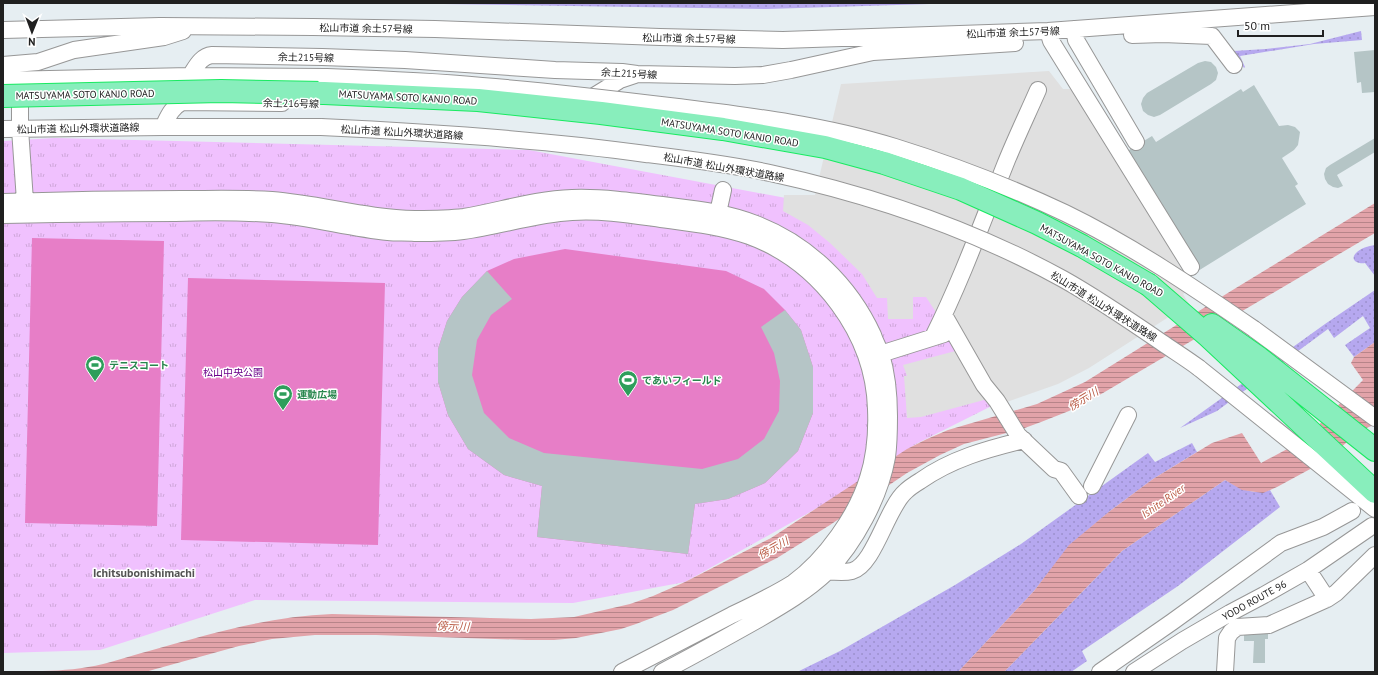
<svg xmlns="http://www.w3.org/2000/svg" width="1378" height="675" font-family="'PT Sans','Noto Sans JP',sans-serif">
  <defs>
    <pattern id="grass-dots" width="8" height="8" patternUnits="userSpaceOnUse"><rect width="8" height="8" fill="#b6a8ef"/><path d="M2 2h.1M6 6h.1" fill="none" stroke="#9c90cd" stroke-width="1.8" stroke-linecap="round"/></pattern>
    <pattern id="park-tufts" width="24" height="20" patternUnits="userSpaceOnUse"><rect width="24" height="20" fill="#f0c1fe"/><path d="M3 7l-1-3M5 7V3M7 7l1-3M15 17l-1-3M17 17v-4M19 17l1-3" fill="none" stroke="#cea6d9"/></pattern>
    <pattern id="water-rules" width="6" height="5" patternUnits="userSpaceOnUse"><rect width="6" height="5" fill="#e2a3a9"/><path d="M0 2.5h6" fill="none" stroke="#b78489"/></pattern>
  </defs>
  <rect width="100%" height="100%" fill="#e6eef2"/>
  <path fill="url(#grass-dots)" d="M376,3H962L767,9Z
    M1361,31L1362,40L1314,44L1240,56L1245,67L1244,68L1233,51L1266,49L1310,44Z
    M1375,245V276L1365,263C1359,264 1349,261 1356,253C1361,248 1368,246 1375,245Z
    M1375,290V342L1354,357L1345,345L1370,328L1363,316L1334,338L1328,329L1217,411L1180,428L1325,324Z
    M1192,443L1197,452L1153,479L1110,511L1070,545L1034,591L958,672H797L840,651L955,585L1021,544L1148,453L1155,462Z
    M1225,480C1240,488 1253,496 1270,490L1280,507L1178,586L1082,651L1087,661L1071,672H1004L1122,551Z"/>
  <path fill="url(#park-tufts)" d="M55,138L529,150L818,204L1127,338L916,444L819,507L685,582L573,603L255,600L100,650L3,653V141Z"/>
  <path fill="#e77ec7" d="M32,238L164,241L157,526L25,523Z
    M565,249L726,271L764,289L785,310L801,330L813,367V413L798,451L765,483L728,499L695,504L688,554L537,537L542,486L504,475L468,449L448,415L438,382V349L447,321L462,297L487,271L514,259Z
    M188,278L385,283L378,545L181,540Z"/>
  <path fill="#e0e0e0" d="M1049,71L1063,89H1071L1136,190L1192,288L1183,294L1189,304L1089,368L1058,384L1007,402L990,403L984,400L921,417L907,418L904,376H907L903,365L959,350L954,340L926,297H913V319H888L887,298H877L862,274L830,243L808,225L783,211L784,195H815L841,84Z"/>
  <path fill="url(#water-rules)" d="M1375,203V233L1103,393L1069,411L1041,422L1022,429L964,444L940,455L907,473L830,525L777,558L673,610L636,624L621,629L576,638L554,640H527L376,635H315L272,639L239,646L145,672H3V671C31,671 60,672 88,667C108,664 129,656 149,651C209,634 270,616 332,614L531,619L574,617L630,604L653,596L685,582L771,538L907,449L927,439L948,430L1037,404L1085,382L1231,291Z
    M1375,342V423L1374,425L1361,430L1325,461L1277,487L1263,493L1242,490L1225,480L1122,551L1004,672H958L1034,591L1069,545L1110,511L1153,479L1212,443L1242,433L1261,463L1304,440L1363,380L1351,363L1354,357Z"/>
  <path fill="#b5c5c6" d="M1375,50V92L1362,93L1361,82L1357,83L1354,52Z
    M1205,61L1211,62L1216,67L1218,73L1216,80L1211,84L1160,115L1154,117L1148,115L1143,111L1141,104L1143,98L1147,93L1198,63Z
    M1254,85L1279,126L1288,125L1295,127L1300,132L1298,145L1294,150L1282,158L1298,184L1295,186L1306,204L1198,271L1124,153L1152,136L1156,142L1241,89L1243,92Z
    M1375,138V152L1337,175L1343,186L1338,188L1333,187L1328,184L1325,179L1324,174L1326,168L1330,165Z
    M487,271L512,299L491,315L477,340L472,375L484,413L509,438L544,453L702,469L738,459L764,439L779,411L780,381L774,353L761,327L785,310L801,330L813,367V413L798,451L765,483L728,499L695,504L688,554L537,537L542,486L504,475L468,449L448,415L438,382V349L447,321L462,297Z
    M1244,631H1268V639H1265V663H1253L1254,641H1244Z"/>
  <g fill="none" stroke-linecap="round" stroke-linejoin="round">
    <defs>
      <path id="minor" d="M1074,29L1076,40L1136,142
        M3,30L160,26L313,27L435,29L660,37L783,40L1048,31L1375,7
        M1048,31L1051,41L1191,267
        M1132,35L1163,34L1212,36L1234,65
        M3,65L38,62L74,50L164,37L183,31
        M190,76C196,67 201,56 212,55L322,57L405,60L555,70L622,72L637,74L735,76L763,75L791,70L873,52L1015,43
        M3,80L190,76L325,77
        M17,86L20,89V129L25,201L19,209
        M586,101L620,80L635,75
        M163,127C168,117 171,108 182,102L282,103
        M3,129L163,127H321
        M3,202C63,200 123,199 182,199C212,199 242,198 272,200C321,204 366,218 415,219C431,219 448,219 464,217C500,211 535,199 572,198C602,197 632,201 662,205C694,209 726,212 756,224C808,244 850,285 873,335C875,342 879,348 881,354C887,374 889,395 889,416C889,429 889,443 887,457C880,497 855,543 827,572C807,591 783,605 759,619C727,637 695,655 662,672
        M3,215C60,214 118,213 175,213C208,212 240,212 272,214C311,217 349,228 388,232C397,233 406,232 415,233C431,233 448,233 463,231C500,226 535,214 572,212C602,210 632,215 661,219C691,223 720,226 749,236C820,262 874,334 876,409C877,432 875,456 868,478C857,515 825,560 793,583C774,595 753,605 732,615C696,634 659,653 622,672
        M716,222L723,190
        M944,315L984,385L997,401L1018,435L1054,469L1061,471L1079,496
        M1254,329L1375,418
        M933,337C961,281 982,223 1005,165C1015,140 1027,115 1038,90
        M871,357L944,334
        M1199,368L1375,509
        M1092,486L1128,415
        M827,571C835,572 844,573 852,571C874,565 887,508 905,492C909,488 915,484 920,481C951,459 987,449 1024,440
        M1327,599L1336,593L1375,555
        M1100,672L1172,622L1281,543L1323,527L1352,511
        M1134,672L1182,641L1230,613L1264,595L1308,570L1372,526
        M1225,672L1227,638L1231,632L1237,627L1269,625L1327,599L1308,570"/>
      <path id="highway" d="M1149,285L1208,336L1375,492
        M1212,325L1259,358L1375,450"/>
    </defs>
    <use href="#minor" stroke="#979797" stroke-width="18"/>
    <use href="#highway" stroke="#19ea61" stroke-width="24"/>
    <use href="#minor" stroke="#fff" stroke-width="16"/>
    <use href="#highway" stroke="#88eebc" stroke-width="22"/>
    <defs>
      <path id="minor-bridge" d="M325,77C377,79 430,81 482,86C547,91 613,99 678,107C750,116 825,125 895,147C953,165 1010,187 1065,213C1131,245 1193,287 1254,329
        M321,127C429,132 538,139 646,154C687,159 729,164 770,173C871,195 972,229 1063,279C1097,298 1129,320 1161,342C1174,351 1187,359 1199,368"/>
      <path id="highway-bridge" d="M3,96L221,91L324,93L478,100L601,113L723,129L825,147L884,163L961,189L1037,223L1082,246L1149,285"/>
    </defs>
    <use href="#minor-bridge" stroke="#979797" stroke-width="18" stroke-linecap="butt"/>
    <use href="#highway-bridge" stroke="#19ea61" stroke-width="24" stroke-linecap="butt"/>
    <use href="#minor-bridge" stroke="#fff" stroke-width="16"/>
    <use href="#highway-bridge" stroke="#88eebc" stroke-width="22"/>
  </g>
  <defs>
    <symbol id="stadium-pin" viewBox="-11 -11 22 30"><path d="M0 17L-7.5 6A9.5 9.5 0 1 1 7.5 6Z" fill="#2e9e5b" stroke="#fff"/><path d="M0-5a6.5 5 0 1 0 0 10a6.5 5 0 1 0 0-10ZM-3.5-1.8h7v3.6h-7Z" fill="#fff"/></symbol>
  </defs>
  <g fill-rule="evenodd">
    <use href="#stadium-pin" x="84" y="354" width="22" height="30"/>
    <use href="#stadium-pin" x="617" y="369" width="22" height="30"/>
    <use href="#stadium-pin" x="272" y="383" width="22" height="30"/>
  </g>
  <g text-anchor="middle" stroke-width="3" stroke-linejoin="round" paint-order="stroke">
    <g font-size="10" fill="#202020" stroke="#fff">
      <text transform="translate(366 28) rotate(1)" y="4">松山市道 余土57号線</text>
      <text transform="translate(1013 32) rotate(-2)" y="4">松山市道 余土57号線</text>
      <text transform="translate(689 38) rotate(1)" y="4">松山市道 余土57号線</text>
      <text transform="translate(306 57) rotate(1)" y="4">余土215号線</text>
      <text transform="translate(629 73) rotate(3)" y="4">余土215号線</text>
      <text transform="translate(85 94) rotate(-1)" y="4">MATSUYAMA SOTO KANJO ROAD</text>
      <text transform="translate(408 97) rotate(3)" y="4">MATSUYAMA SOTO KANJO ROAD</text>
      <text transform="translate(291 103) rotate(1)" y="4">余土216号線</text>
      <text transform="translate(78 128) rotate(-1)" y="4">松山市道 松山外環状道路線</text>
      <text transform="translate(402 132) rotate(3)" y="4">松山市道 松山外環状道路線</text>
      <text transform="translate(730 132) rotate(9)" y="4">MATSUYAMA SOTO KANJO ROAD</text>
      <text transform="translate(724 167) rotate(10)" y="4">松山市道 松山外環状道路線</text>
      <text transform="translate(1102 260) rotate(29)" y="4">MATSUYAMA SOTO KANJO ROAD</text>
      <text transform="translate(1104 306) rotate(32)" y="4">松山市道 松山外環状道路線</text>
      <text transform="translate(1254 600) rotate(-29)" y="4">YODO ROUTE 96</text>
    </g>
    <g font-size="10" font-weight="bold" fill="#27864d" stroke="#fff" text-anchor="start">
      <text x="109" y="369">テニスコート</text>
      <text x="642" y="384">であいフィールド</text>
      <text x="297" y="398">運動広場</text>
    </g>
    <g font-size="10" fill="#6b028a" stroke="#fff">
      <text x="233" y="376">松山中央公園</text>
    </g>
    <g font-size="11" font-style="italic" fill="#b95a43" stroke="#fff">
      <text transform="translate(1083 399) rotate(-31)" y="4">傍示川</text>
      <text transform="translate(1163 501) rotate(-35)" y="4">Ishite River</text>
      <text transform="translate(773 548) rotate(-29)" y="4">傍示川</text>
      <text transform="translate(453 626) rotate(2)" y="4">傍示川</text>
    </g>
    <g font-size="12" font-weight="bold" fill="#535353" stroke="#fff">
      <text x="144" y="577">Ichitsubonishimachi</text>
    </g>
  </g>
  <rect width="1378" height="675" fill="none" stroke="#202020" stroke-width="8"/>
  <g transform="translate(32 32) rotate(181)" stroke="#ffffff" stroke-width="3" paint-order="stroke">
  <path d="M0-3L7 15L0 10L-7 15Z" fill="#202020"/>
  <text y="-6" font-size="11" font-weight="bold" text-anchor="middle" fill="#202020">N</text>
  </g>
  <path d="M1238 30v6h85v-6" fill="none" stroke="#202020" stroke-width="2"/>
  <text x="1244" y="30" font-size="12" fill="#202020" stroke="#ffffff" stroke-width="3" paint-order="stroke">50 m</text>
</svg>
